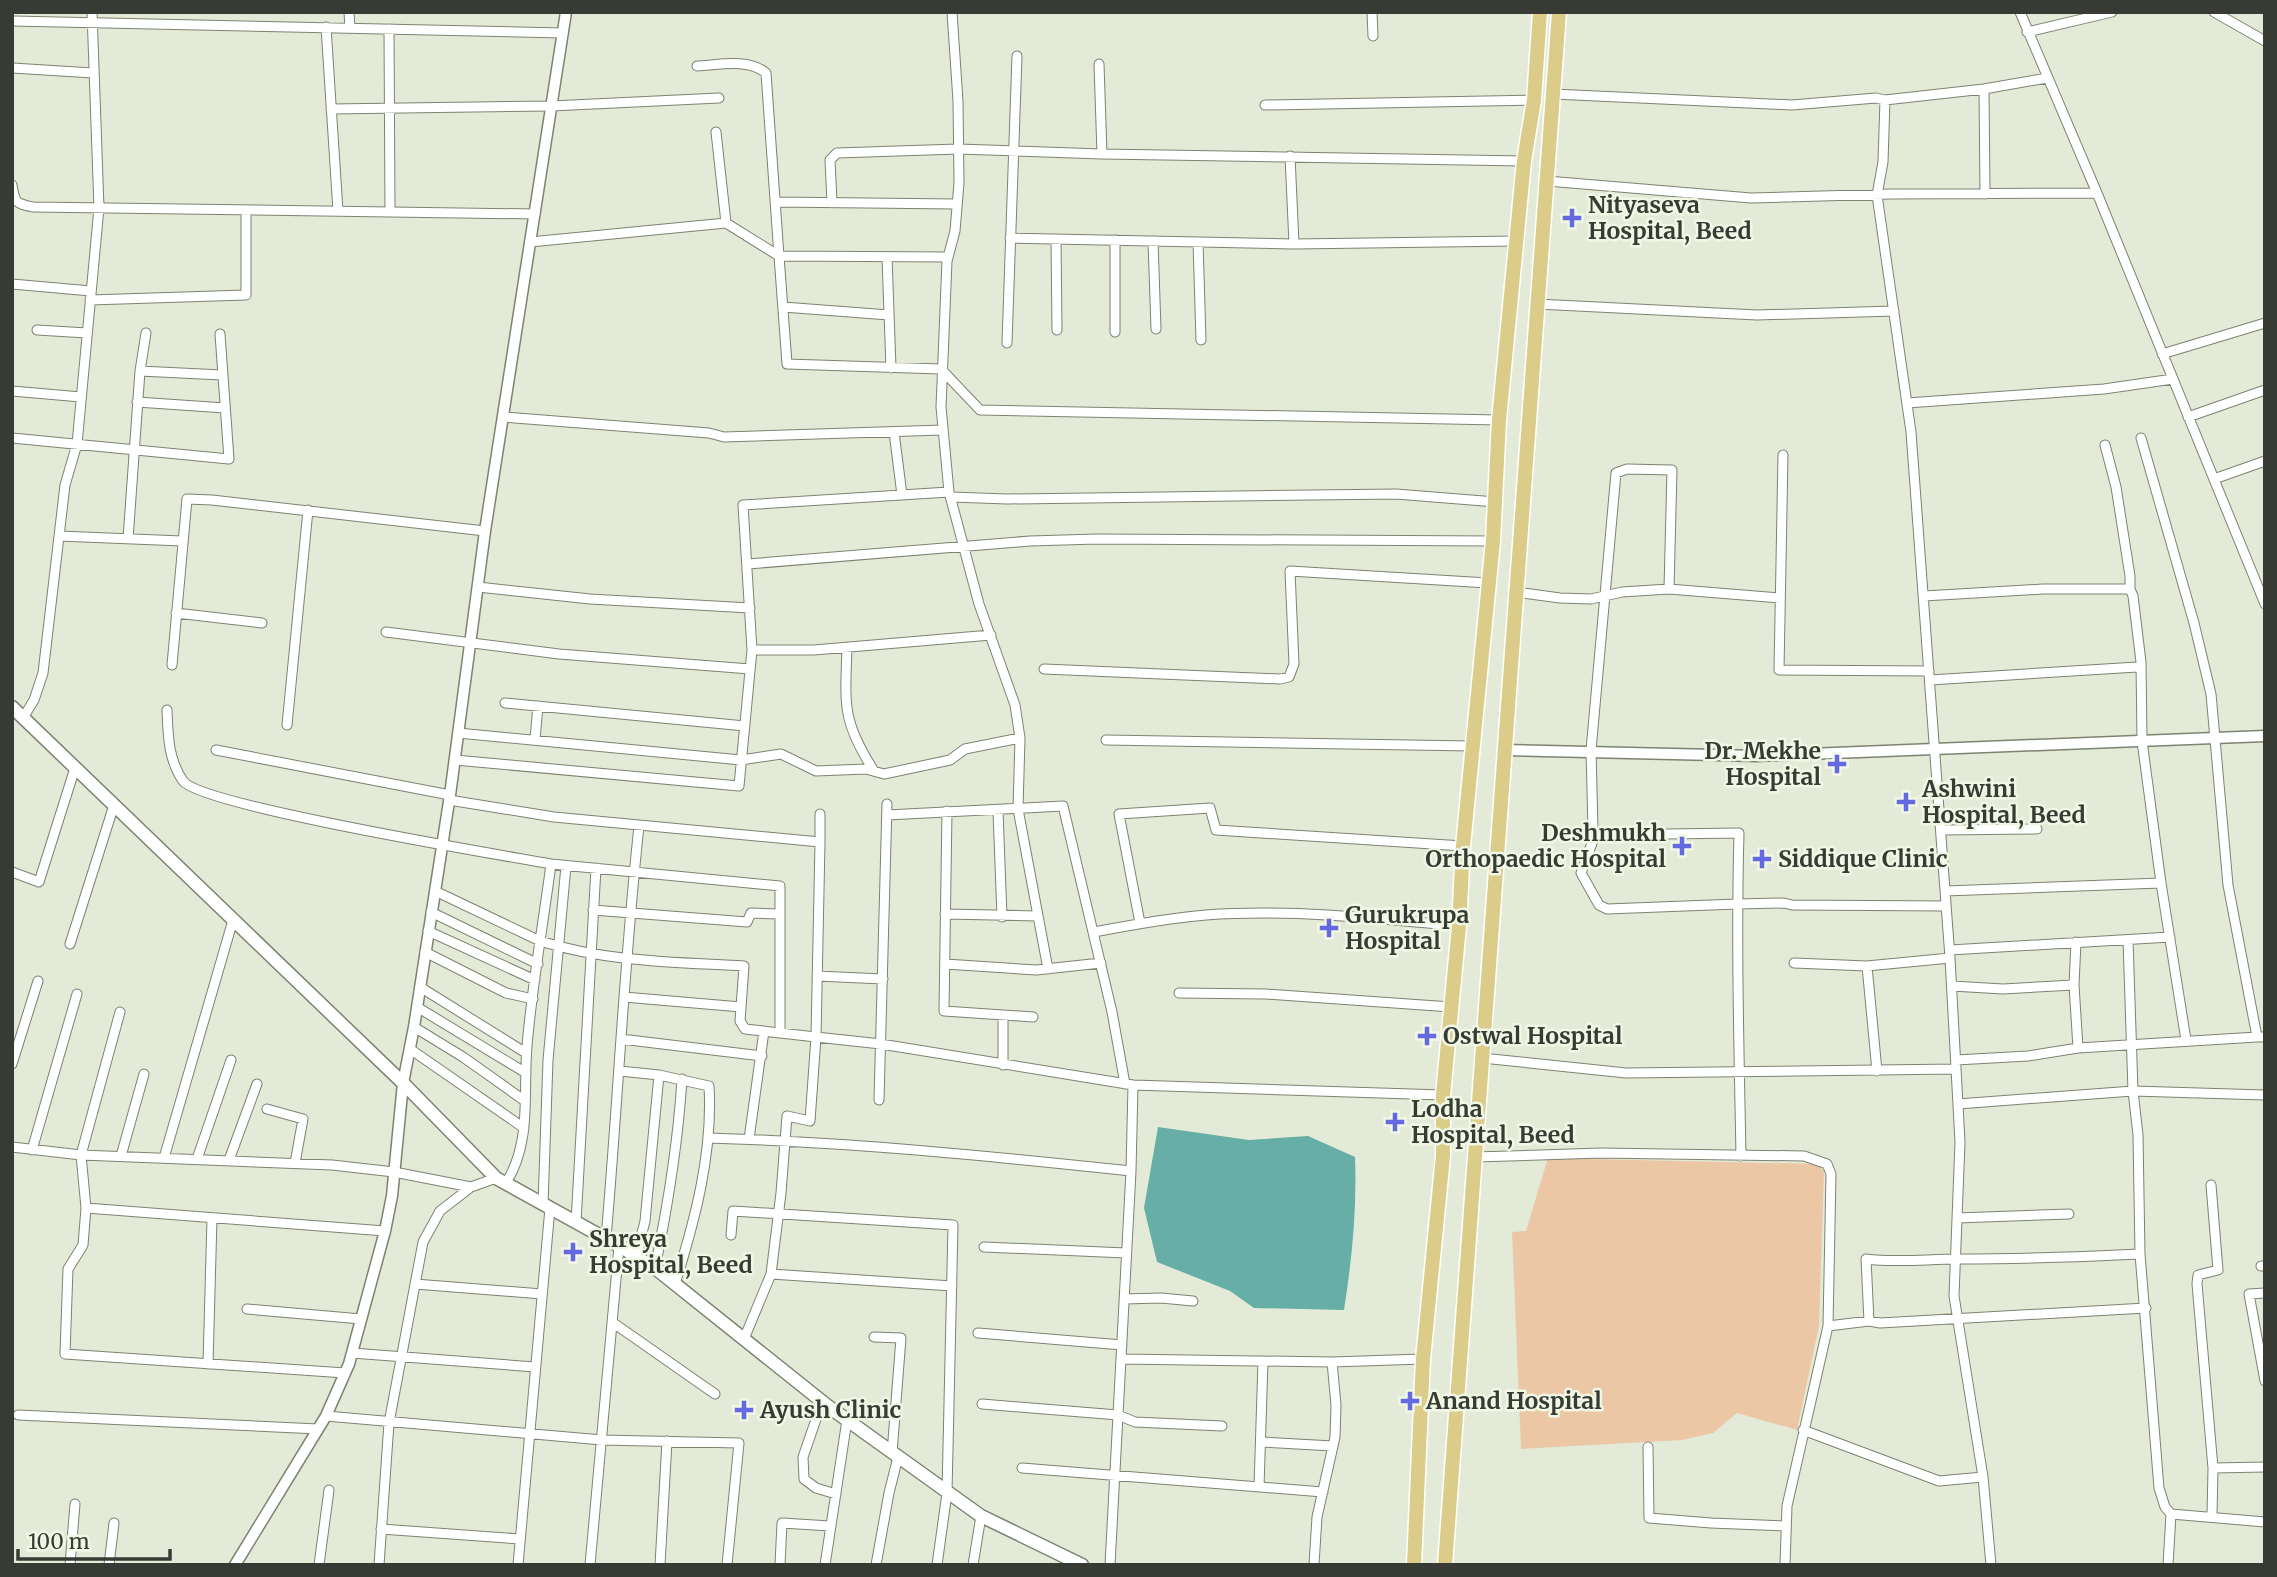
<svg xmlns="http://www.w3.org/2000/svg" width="2277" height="1577" font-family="Merriweather,serif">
  <rect width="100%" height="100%" fill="#e3ebd8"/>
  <path fill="#ebc7a6" d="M1548,1158L1818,1164L1824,1172L1819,1326L1797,1430L1737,1413L1713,1433L1682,1440L1521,1449L1512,1232L1526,1231Z"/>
  <path fill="#66aea6" d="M1158,1127L1249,1140L1308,1136L1355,1157C1357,1209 1352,1259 1344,1310L1254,1308L1230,1291L1157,1262L1144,1208Z"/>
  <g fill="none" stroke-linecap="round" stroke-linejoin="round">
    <defs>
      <path id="minor" d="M349,12L350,28
        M952,12L958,101L959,183L955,231L947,261L941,407L949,492L979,604L1015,705L1020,738L1018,809L1048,969
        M1372,12L1373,36
        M2020,12L2097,193L2265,604
        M2214,12L2265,41
        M12,21L563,33
        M326,27L338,211
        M389,29L390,212
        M2027,32L2112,12
        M1099,64L1102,154
        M697,66C719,65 748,58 766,73L779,256L948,257
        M12,68L93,73
        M1984,89L1985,194
        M1553,94L1792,105L1876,98L1885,100L1984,89L2047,78
        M1885,100L1883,162L1877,195L1911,432L1950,958L1960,1142L1954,1296L1983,1477L1991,1565
        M1265,105L1534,100
        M331,109L551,106L719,98
        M716,132L726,223
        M1290,156L1294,244
        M1547,181L1751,198L1891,194L2097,193
        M12,185C15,203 15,203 33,207L535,214
        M775,202L957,204
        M832,203L830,160L837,153L958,149L1102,154L1524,161
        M1010,238L1294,244L1516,241
        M1056,239L1057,330
        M1115,240V332
        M1153,241L1156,329
        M530,242L726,223L779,256L787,364L941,369L980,410L1499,420
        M1198,242L1201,340
        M887,257L891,368
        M12,284L91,291
        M90,300L246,295V210
        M1537,304L1757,315L1894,311
        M783,307L889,315
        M37,330L87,333
        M1007,343L1017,56
        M2162,354L2265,323
        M140,371L146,333
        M12,391L81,397
        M137,402L225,408
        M1907,403L2104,389L2173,379
        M503,417L709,433L724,437L943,430
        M2188,417L2265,390
        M894,432L902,495
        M12,438L229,459L220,334
        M2141,438L2194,623L2211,694L2228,885L2257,1037H2265
        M2105,445L2116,487L2130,576V589L2133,596L2141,662L2142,741L2161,883L2186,1040
        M1783,455L1779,670L1929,671
        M2214,479L2265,461
        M951,497L1007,499L1396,494L1496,502
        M59,536L182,541
        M128,539L140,371L222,375
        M748,564L1030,541L1097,539L1493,541
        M478,587L590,599L750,608
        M1516,592L1560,598L1591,599L1622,592L1669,589L1780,598
        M1924,596L2043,589H2130
        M176,613L262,623
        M386,632L559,654L750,669
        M847,648C845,706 842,721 874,771
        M752,650H814L991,635
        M172,665L187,499L212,500L485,531
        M1044,669L1280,679L1289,677L1294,664L1290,571L1488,583
        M1930,680L2137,667
        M505,703L745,726
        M167,710C168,735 168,759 183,781C202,806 502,855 551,864C543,925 532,986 527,1046C523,1093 532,1142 506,1183
        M23,718L34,700L43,673L65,485L77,444L99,208L92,12
        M287,725L308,510
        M458,733L741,760L781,754L816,771L866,769L884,774L950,760L965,749L1020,738
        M535,739L538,706
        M1106,740L1472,746
        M216,750L450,795
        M455,760L739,786L752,650L743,505L949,492
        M947,811L944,1011L1033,1017
        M998,811L1002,917
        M887,815L1063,806L1112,1012L1125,1084
        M1941,830L2037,829
        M1595,835L1593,830L1591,750L1616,473L1627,469L1672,470L1669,589
        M820,842V814
        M551,864L780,886V1033
        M12,872L39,882L75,768
        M435,891L540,941C607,962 675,962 744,966L740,1021L745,1029L816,1037L820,842L554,817L449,800
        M1945,891L2161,883
        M593,910L747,922L751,913L780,914
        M431,912L538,964
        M945,914L1037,916
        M1140,923L1119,814L1210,808L1216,830L1463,846
        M428,931L535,980
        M1094,932C1131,925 1169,918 1206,915C1290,909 1376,918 1459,926
        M2128,940L2133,1091L2138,1135L2140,1254L2159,1488L2165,1507L2171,1514L2168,1565
        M2076,942L2074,985L2078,1048
        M70,944L114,805
        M1950,950L2170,937
        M425,952L506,993L533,999
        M1794,963L1867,966L1950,958
        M945,964L1036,970L1101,963
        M1867,966L1877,1071
        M817,976L883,979
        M1952,986L2003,989L2074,985
        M420,987L526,1053
        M1179,993L1265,994L1451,1007
        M624,997L741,1007
        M417,1007L526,1073
        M120,1012L81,1155L86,1208L83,1245L68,1269L65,1354L345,1373
        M1003,1015V1065
        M414,1027L463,1057L525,1101
        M621,1039L762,1056
        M410,1049L524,1128
        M1482,1058L1626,1073L1956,1069
        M1956,1060L2028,1056L2078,1048L2257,1037
        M12,1064L38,981
        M620,1071L659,1075L645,1221L636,1257
        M659,1075L709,1086C713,1153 695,1220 675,1284
        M879,1100L887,804
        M1958,1104L2133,1091L2265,1095
        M267,1109L303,1119L295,1163
        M708,1138C849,1142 990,1156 1131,1171
        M749,1139L764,1031
        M12,1147L81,1155L332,1165L394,1172L471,1187
        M32,1150L77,994
        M121,1156L144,1074
        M1741,1156C1739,1048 1736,941 1739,833L1595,835L1581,873L1599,905L1607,909L1737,904L1784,903L1792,905L1946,906
        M1475,1157L1601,1153L1804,1156L1827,1164L1831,1174L1828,1326L1787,1506L1785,1565
        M164,1158L233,920
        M197,1159L231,1060
        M229,1160L257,1084
        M2211,1185L2218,1270L2198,1275L2197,1284L2213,1468L2212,1516
        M543,1204L548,1060L566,866
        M86,1208L385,1231
        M1957,1218L2069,1214
        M576,1222L596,868
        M731,1235L733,1211L953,1225L947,1493L937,1565
        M606,1238C618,1101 624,964 639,826
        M984,1247L1126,1253
        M2261,1266H2265
        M655,1268C668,1205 678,1144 682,1079
        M771,1274L952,1286
        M415,1284L542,1294
        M2265,1293L2249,1294L2265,1381
        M1124,1299L1161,1298L1193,1301
        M247,1309L361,1319
        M1869,1321L1866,1259C1897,1263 1927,1259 1958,1259C2019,1259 2079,1257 2140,1254
        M612,1322L715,1394
        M1828,1326L1869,1321L1880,1323L2146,1308
        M978,1333L1122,1345
        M874,1337L901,1338L892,1453
        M744,1339L771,1274L781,1193L787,1116L810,1121L816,1037L881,1044L1133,1085
        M352,1353L535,1367
        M1121,1359L1332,1362L1423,1359
        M208,1364L212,1218
        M822,1402L803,1457L804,1479L816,1488L836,1494
        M982,1404L1118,1415L1135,1422L1222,1426
        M18,1415L318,1429
        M326,1416L602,1440L739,1443L727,1565
        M1803,1430L1939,1481L1983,1477
        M1261,1442L1333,1446
        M1648,1447L1649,1518L1711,1523L1786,1526
        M1022,1468L1323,1492
        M2213,1468L2265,1467
        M1259,1487L1263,1361
        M2171,1514L2265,1522
        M381,1529L520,1539
        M70,1565L75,1504
        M109,1565L114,1523
        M319,1565L329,1490
        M379,1565L389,1423L423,1242L440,1211L471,1187L496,1178
        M518,1565L550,1208
        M590,1565L619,1246
        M660,1565L667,1441
        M780,1565L782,1523L830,1526
        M825,1565L847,1420
        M876,1565L889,1493L898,1457
        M973,1565L981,1516
        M1110,1565L1131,1171L1133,1085L1443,1095
        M1314,1565L1317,1517L1335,1437L1336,1405L1332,1362"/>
      <path id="tertiary" d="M1505,750L1757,756L2265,736
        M235,1565L326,1416L349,1364L385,1231L392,1196L403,1083L414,1027L450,795L485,531L566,12"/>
      <path id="secondary" d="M12,707L403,1083L496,1178L619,1246L655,1268L829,1407L981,1516L1082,1565"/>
      <path id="primary" d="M1414,1565L1423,1359L1443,1156V1095L1459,926L1463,846L1493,541L1499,420L1524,161L1534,100L1540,12
        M1445,1565L1559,12"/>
    </defs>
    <use href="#minor" stroke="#7c8371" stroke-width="11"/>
    <use href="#tertiary" stroke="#7c8371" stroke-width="13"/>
    <use href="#secondary" stroke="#7c8371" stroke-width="15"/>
    <use href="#primary" stroke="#fff" stroke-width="17"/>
    <use href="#minor" stroke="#fff" stroke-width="9"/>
    <use href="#tertiary" stroke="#fff" stroke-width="10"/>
    <use href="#secondary" stroke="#fff" stroke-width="12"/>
    <use href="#primary" stroke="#dccc89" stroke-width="14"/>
  </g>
  <g fill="#6469e2" stroke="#f0f8e5" stroke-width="2.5">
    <path d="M1568.5 207.5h7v7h7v7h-7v7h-7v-7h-7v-7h7z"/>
    <path d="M1833.5 753.5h7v7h7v7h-7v7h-7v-7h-7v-7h7z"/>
    <path d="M1902.5 791.5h7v7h7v7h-7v7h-7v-7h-7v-7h7z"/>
    <path d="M1678.5 835.5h7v7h7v7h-7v7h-7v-7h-7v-7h7z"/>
    <path d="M1758.5 848.5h7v7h7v7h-7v7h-7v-7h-7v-7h7z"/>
    <path d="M1325.5 917.5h7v7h7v7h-7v7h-7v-7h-7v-7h7z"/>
    <path d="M1423.5 1025.5h7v7h7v7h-7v7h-7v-7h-7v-7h7z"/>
    <path d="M1391.5 1111.5h7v7h7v7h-7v7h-7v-7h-7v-7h7z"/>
    <path d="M569.5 1241.5h7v7h7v7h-7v7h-7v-7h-7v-7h7z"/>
    <path d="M1406.5 1390.5h7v7h7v7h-7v7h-7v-7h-7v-7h7z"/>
    <path d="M740.5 1399.5h7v7h7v7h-7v7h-7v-7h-7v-7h7z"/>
  </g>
  <g text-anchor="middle" stroke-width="5" stroke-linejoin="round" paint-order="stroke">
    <g font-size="23" font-weight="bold" fill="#383b34" stroke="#f0f8e5" text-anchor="start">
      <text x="1588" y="213">Nityaseva<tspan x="1588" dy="26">Hospital, Beed</tspan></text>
      <text x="1821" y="759" text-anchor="end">Dr. Mekhe<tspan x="1821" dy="26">Hospital</tspan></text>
      <text x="1922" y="797">Ashwini<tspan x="1922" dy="26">Hospital, Beed</tspan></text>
      <text x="1666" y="841" text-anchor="end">Deshmukh<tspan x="1666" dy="26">Orthopaedic Hospital</tspan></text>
      <text x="1778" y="867">Siddique Clinic</text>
      <text x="1345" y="923">Gurukrupa<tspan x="1345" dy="26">Hospital</tspan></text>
      <text x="1443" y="1044">Ostwal Hospital</text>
      <text x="1411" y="1117">Lodha<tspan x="1411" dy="26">Hospital, Beed</tspan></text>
      <text x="589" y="1247">Shreya<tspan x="589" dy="26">Hospital, Beed</tspan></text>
      <text x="1426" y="1409">Anand Hospital</text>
      <text x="760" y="1418">Ayush Clinic</text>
    </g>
  </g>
  <rect width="2277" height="1577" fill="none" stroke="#383b34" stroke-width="28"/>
  <path d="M18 1549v10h152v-10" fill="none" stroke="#383b34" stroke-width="3.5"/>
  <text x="28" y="1549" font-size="21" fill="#383b34" stroke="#f0f8e5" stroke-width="5" paint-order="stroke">100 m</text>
</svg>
